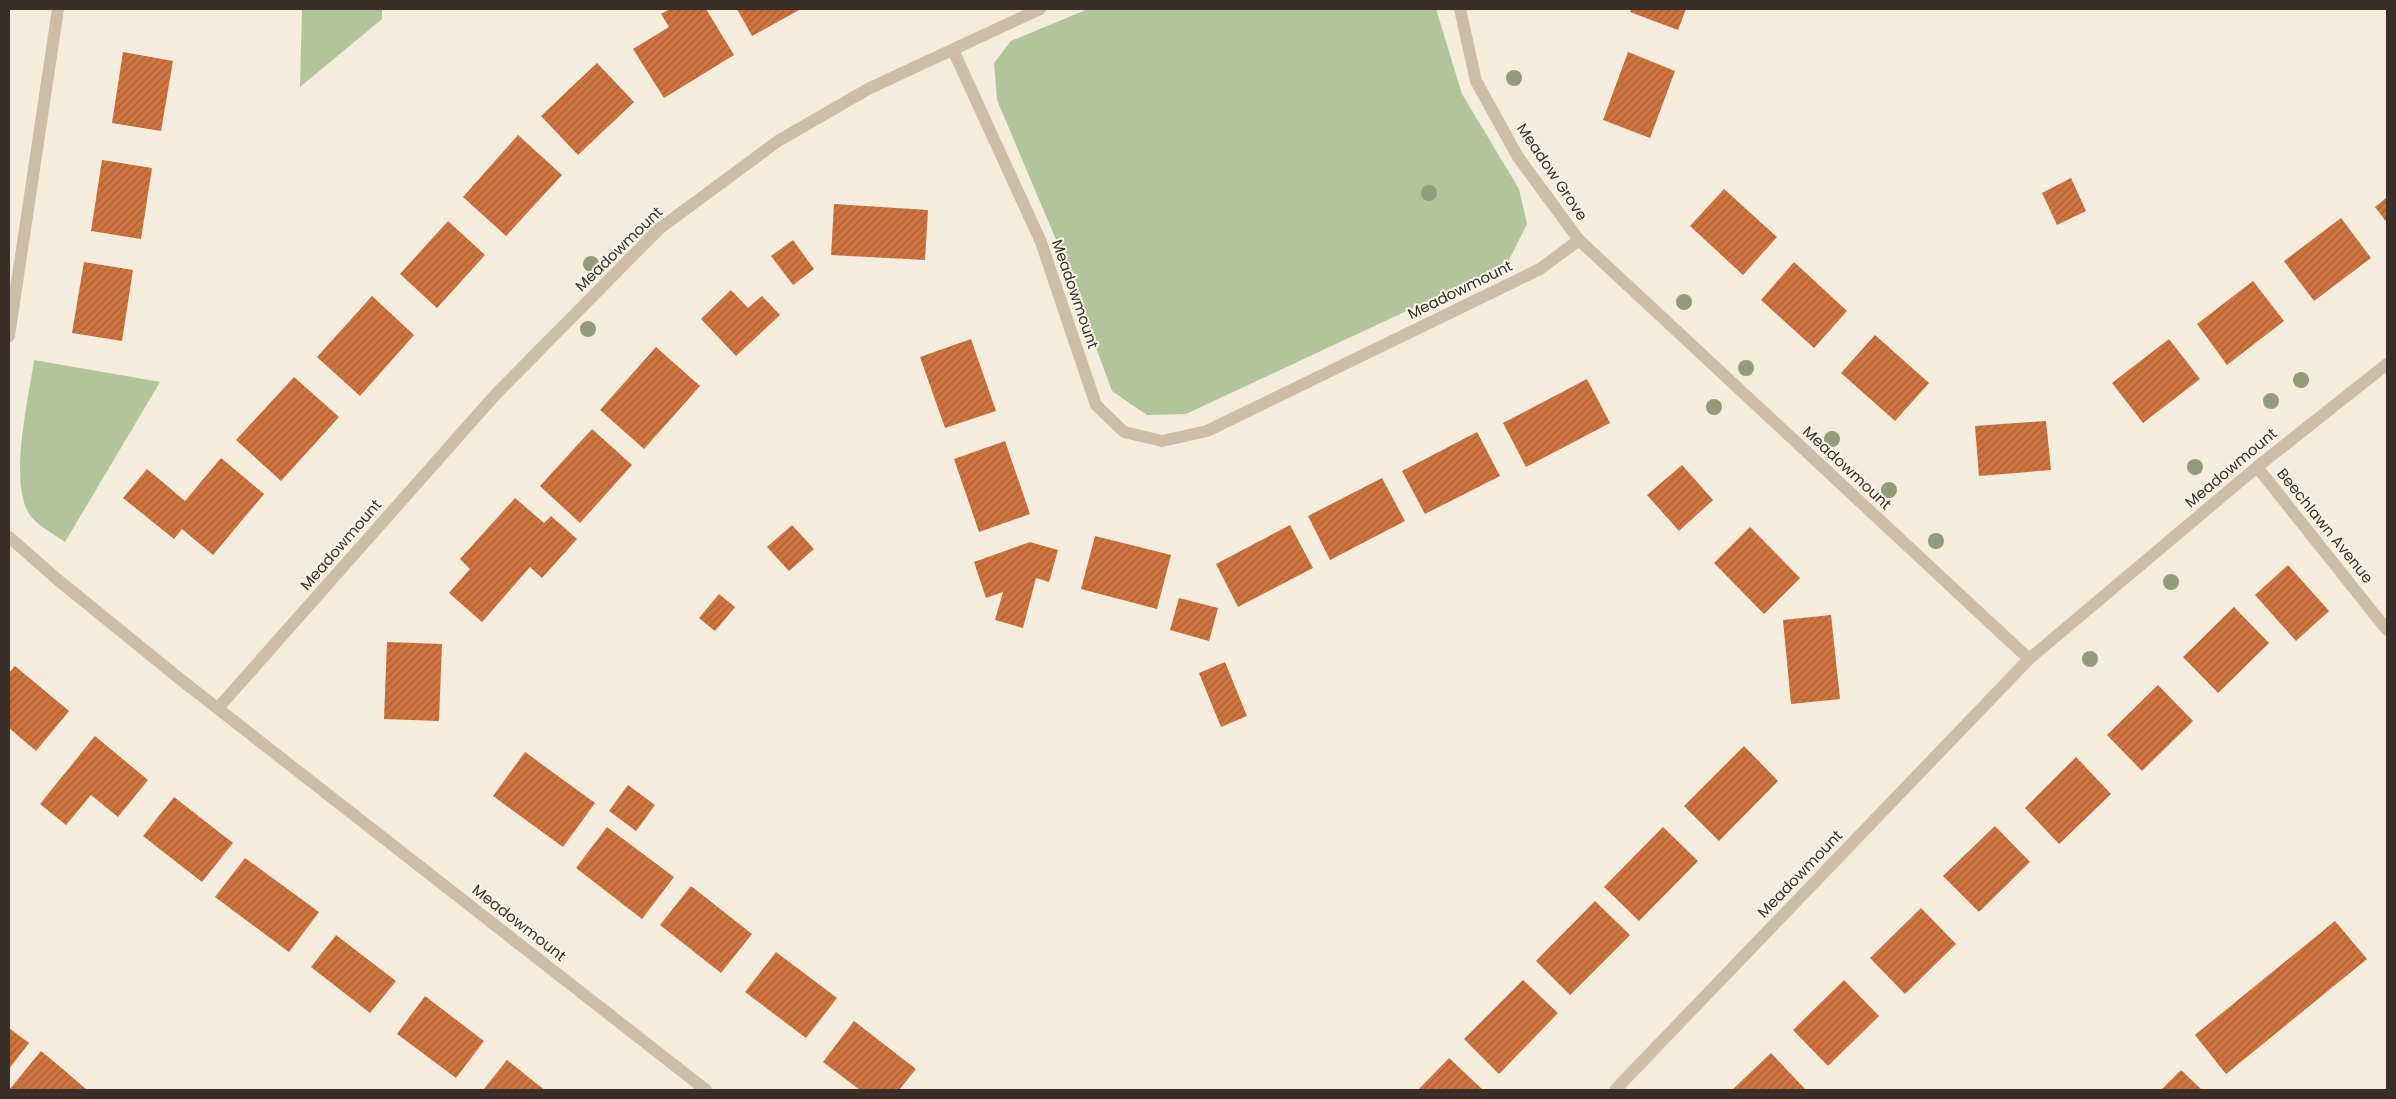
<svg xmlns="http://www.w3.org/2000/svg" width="2396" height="1099" font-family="Poppins,sans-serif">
  <defs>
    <pattern id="building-hatch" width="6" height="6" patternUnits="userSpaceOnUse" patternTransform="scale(1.25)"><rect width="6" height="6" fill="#cf743f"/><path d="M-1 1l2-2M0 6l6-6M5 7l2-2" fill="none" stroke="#a96035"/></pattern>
  </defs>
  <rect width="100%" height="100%" fill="#f4ecdc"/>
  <path fill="#b1c49a" d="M302,9H382V19L300,87Z
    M1088,9H1436L1462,94L1519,189L1527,224L1507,264L1186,414L1147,415L1112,391L1057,242L997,100L994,63L1011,41Z
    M34,360L160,382L65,542C55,535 42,528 33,519C6,490 29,398 34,360Z"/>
  <path fill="url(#building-hatch)" d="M670,9H706L734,55L664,98L633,49L669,27L661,14Z
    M737,9H801L752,36Z
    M1632,9H1686L1678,30L1630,12Z
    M123,52L173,61L161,131L112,123Z
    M1628,52L1675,71L1650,138L1603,120Z
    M597,63L634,102L578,155L541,116Z
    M518,135L562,175L506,236L463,197Z
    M102,160L152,168L141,239L91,231Z
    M2071,178L2086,211L2057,225L2042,193Z
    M1724,189L1777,237L1743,275L1690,226Z
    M2387,197V223L2375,207Z
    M834,204L928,210L925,260L831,255Z
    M2341,218L2371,258L2314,301L2284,261Z
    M448,221L485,255L437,308L400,274Z
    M793,240L814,269L793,285L771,256Z
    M84,262L133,270L122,341L72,333Z
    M1794,262L1847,311L1814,348L1761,300Z
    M2253,281L2284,321L2227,365L2197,324Z
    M731,290L748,308L762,296L780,315L736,356L701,319Z
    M372,296L414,335L360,396L317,357Z
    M1875,335L1929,383L1895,421L1841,373Z
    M971,339L996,411L945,428L920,357Z
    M2169,339L2200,379L2143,423L2112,383Z
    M656,347L700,386L644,449L600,410Z
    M294,377L339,417L281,481L236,440Z
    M1587,379L1610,423L1526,467L1503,423Z
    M2046,421L2051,470L1979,476L1975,426Z
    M592,429L632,465L580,523L540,486Z
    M1477,432L1500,476L1425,514L1402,471Z
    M1005,441L1030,514L979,532L954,459Z
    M221,458L264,494L213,555L182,529L174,539L123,498L147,469L185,501Z
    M1682,465L1713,500L1679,531L1647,495Z
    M1382,478L1405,521L1330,560L1308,516Z
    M515,498L544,523L551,516L577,539L542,578L530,567L482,622L449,593L470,569L460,559Z
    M792,525L814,549L789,571L767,547Z
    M1290,525L1313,568L1238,607L1216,564Z
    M1750,527L1800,578L1764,614L1714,563Z
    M1095,536L1171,555L1157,609L1081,589Z
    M1030,542L1058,550L1049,582L1036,578L1023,628L995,620L1003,592L986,598L974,562Z
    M2288,565L2329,611L2296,641L2255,595Z
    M719,594L735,607L715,631L699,618Z
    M1179,598L1218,608L1209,641L1170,630Z
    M2234,607L2269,643L2218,693L2183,657Z
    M1831,615L1840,699L1791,704L1783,620Z
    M387,642L442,644L439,721L384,719Z
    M1225,662L1247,716L1221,727L1199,673Z
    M15,666L69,711L36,751L9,728V673Z
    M2158,685L2193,721L2142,771L2107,735Z
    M95,736L148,780L118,817L91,795L66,825L40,804Z
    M1744,746L1778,781L1719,841L1684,806Z
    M525,752L595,803L563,847L493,796Z
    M2076,757L2111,794L2059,844L2025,808Z
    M628,785L655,805L636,831L609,811Z
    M174,797L233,843L202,882L143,836Z
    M1995,826L2030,862L1979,912L1943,876Z
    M607,827L674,877L642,919L576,868Z
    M1663,827L1698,861L1639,921L1604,887Z
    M245,858L319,912L289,952L215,897Z
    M691,886L752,934L721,973L660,925Z
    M1595,901L1630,935L1570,995L1536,961Z
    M1921,908L1956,944L1905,994L1870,958Z
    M2335,921L2367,959L2226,1074L2195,1035Z
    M336,935L396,981L370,1013L311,967Z
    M776,952L837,998L806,1038L745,992Z
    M1523,980L1558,1013L1499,1074L1464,1039Z
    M1844,980L1879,1016L1828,1066L1793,1030Z
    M425,996L484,1041L456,1078L397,1034Z
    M854,1021L916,1069L899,1090H860L823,1062Z
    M9,1028L29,1043L9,1069Z
    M41,1051L64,1070L87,1090H9Z
    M1771,1053L1805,1089L1804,1090H1732Z
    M1449,1058L1483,1090H1418Z
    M507,1060L537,1084L545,1090H483Z
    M2181,1070L2202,1090H2161Z"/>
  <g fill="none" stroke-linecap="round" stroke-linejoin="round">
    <path stroke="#cdbda6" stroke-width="12" d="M1460,9L1476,81L1518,157L1579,240L2029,659
      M953,50L1041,242L1096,405L1124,432L1162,441L1207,431L1540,269L1579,240
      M9,336L58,9
      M2257,467L2387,630
      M9,537L58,580L180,679L706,1090
      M218,708L496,394L659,229L778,141L868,89L1040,9
      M1615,1090L2029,659L2257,467L2387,364"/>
  </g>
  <g fill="#929b7a">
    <circle cx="1514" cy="78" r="8"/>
    <circle cx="1429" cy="193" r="8"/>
    <circle cx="591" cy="264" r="8"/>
    <circle cx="1684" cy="302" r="8"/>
    <circle cx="588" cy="329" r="8"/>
    <circle cx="1746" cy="368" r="8"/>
    <circle cx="2301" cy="380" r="8"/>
    <circle cx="2271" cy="401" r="8"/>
    <circle cx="1714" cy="407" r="8"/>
    <circle cx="1832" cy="439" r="8"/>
    <circle cx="2195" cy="467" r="8"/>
    <circle cx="1889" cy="490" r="8"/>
    <circle cx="1936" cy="541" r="8"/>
    <circle cx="2171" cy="582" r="8"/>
    <circle cx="2090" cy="659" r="8"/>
  </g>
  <g text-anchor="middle" stroke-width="4" stroke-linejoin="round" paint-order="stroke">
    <g font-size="15" fill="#392f28" stroke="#fbf5e9">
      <text transform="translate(1552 172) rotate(56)" y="5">Meadow Grove</text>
      <text transform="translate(619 249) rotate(-44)" y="5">Meadowmount</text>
      <text transform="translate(1460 290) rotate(-26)" y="5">Meadowmount</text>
      <text transform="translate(1075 294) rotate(71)" y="5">Meadowmount</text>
      <text transform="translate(1847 468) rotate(43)" y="5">Meadowmount</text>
      <text transform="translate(2231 468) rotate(-40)" y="5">Meadowmount</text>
      <text transform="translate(2325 526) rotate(51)" y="5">Beechlawn Avenue</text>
      <text transform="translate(341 545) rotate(-49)" y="5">Meadowmount</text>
      <text transform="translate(1800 874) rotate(-46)" y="5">Meadowmount</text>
      <text transform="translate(519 923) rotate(38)" y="5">Meadowmount</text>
    </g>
  </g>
  <rect width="2396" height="1099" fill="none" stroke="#392f28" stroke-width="20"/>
</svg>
